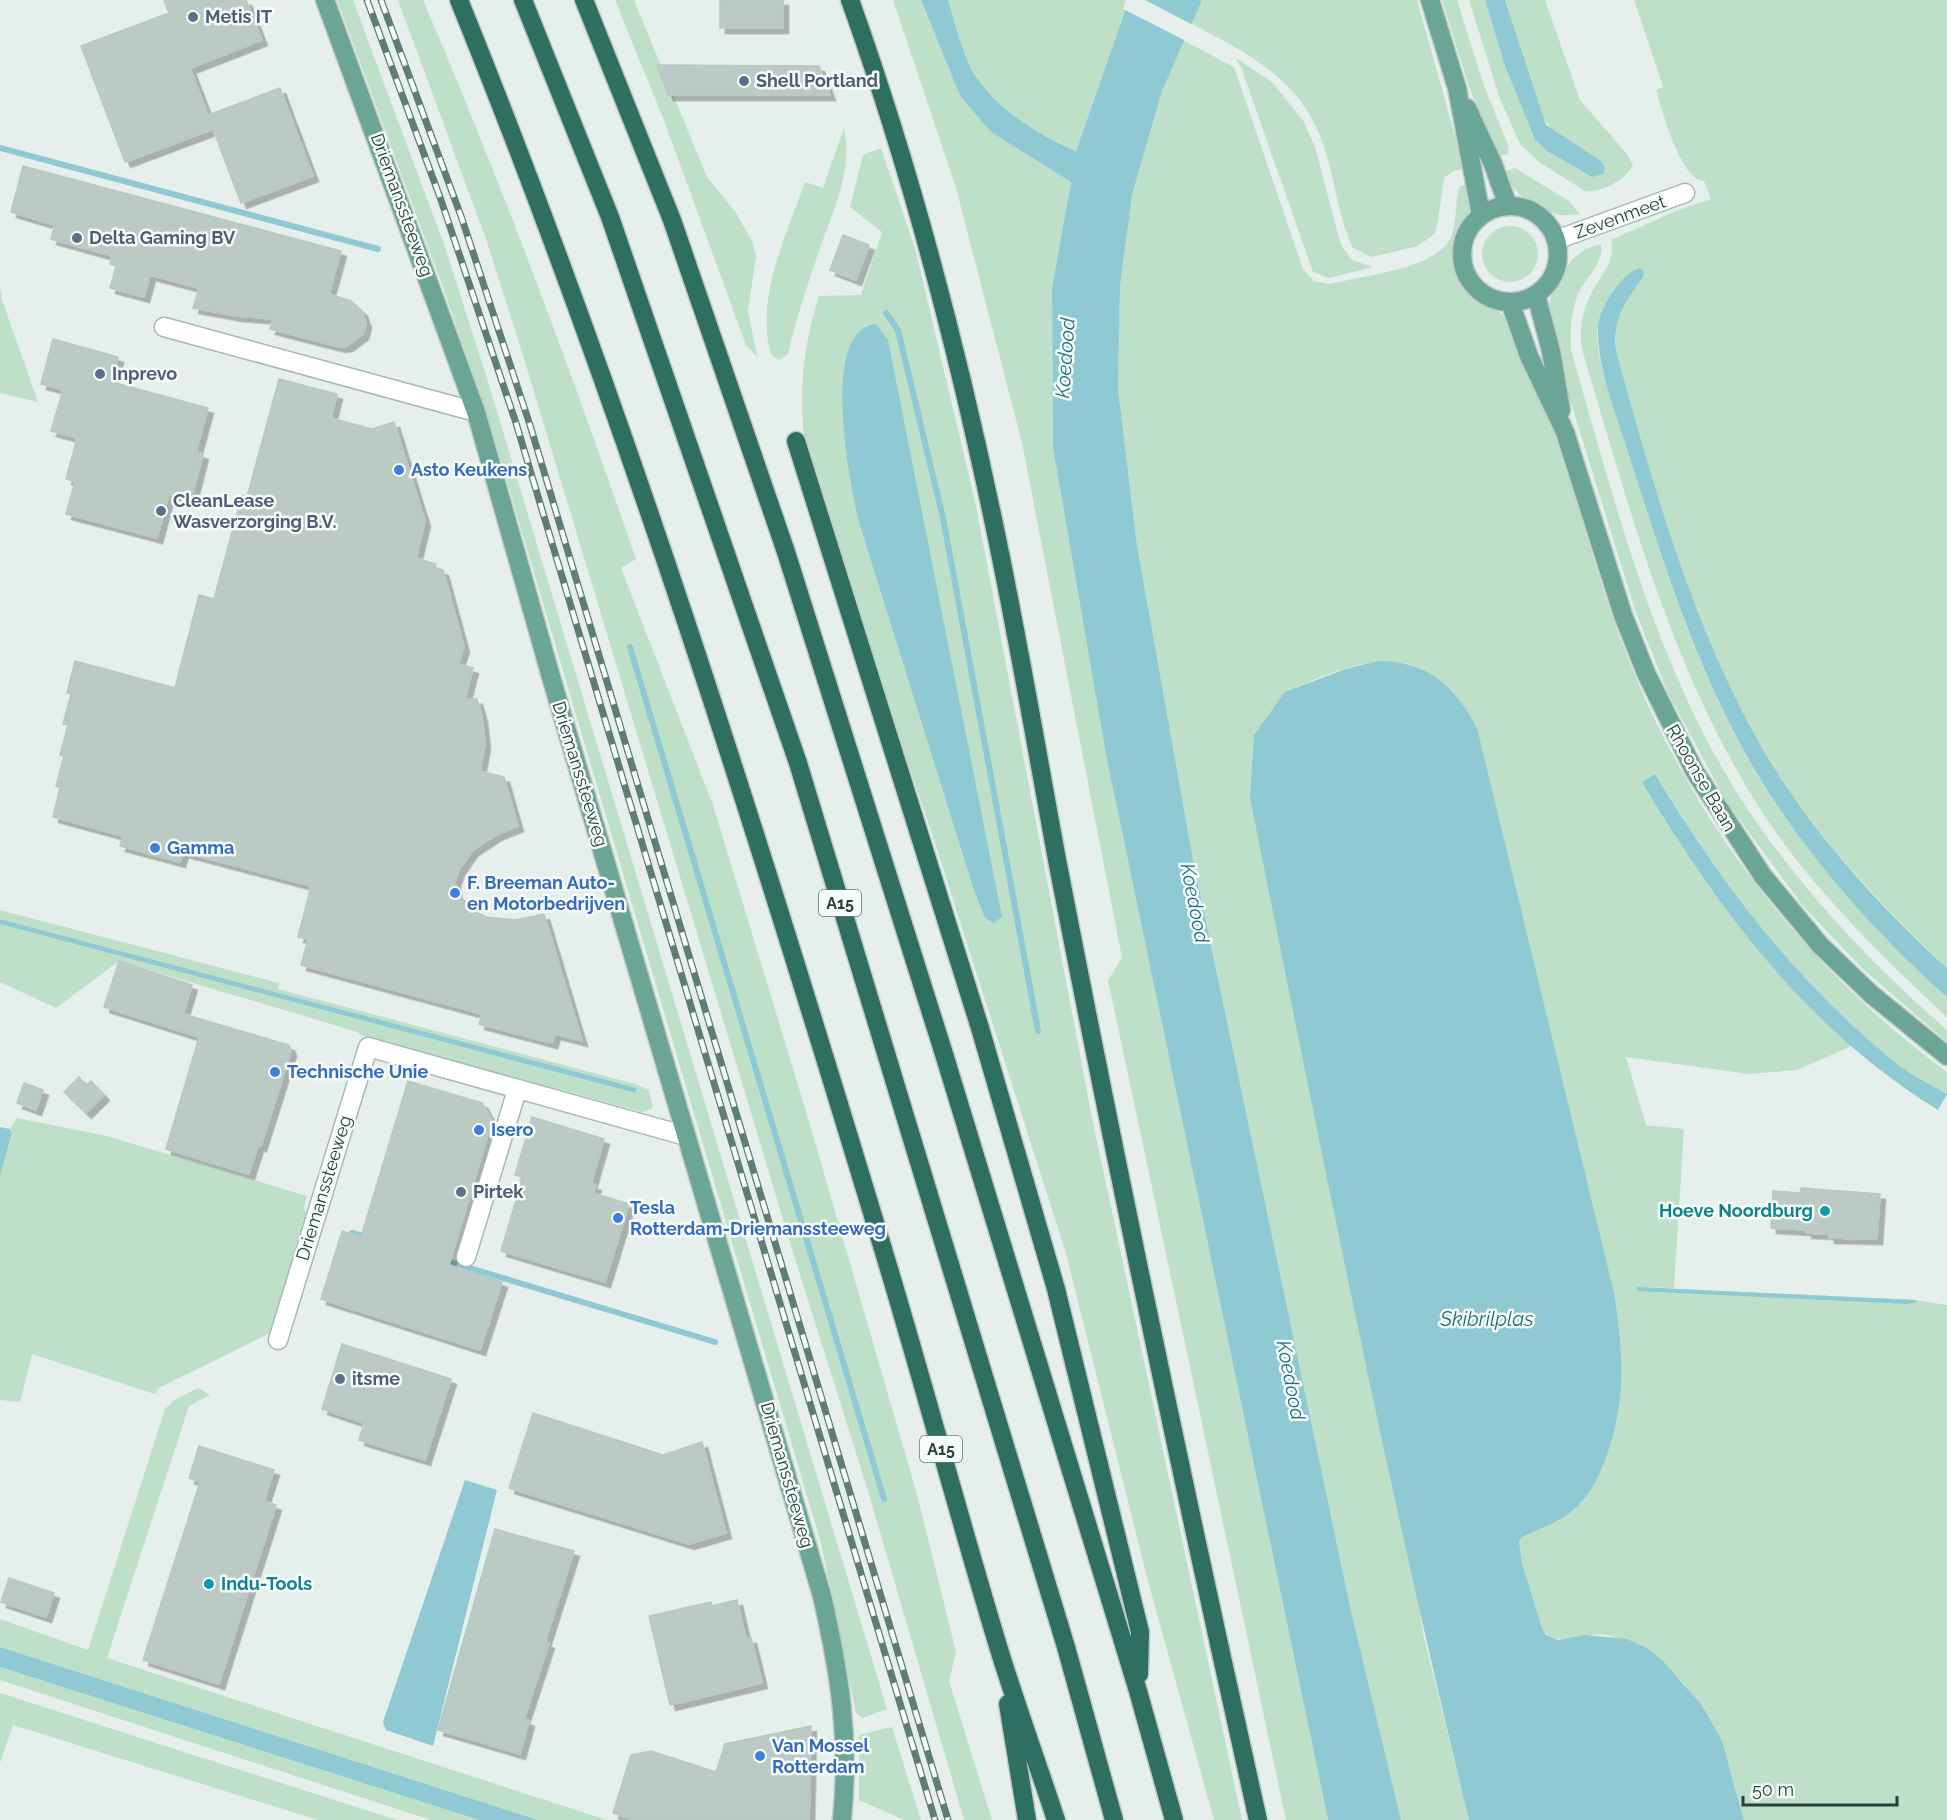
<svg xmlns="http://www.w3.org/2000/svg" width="1947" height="1820" font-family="Raleway,sans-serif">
  <defs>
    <filter id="shadow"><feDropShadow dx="5.5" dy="5.5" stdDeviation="0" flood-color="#0004"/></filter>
  </defs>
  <rect width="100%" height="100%" fill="#e6efeb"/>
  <path fill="#bfe0c8" d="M337,0H353L445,247L490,388L887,1709L862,1718L856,1713L821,1543L493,434L444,290Z
    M398,0H423C502,184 571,370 636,559L621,568L713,805L808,1118L918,1498L956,1652L949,1681L992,1820H964L868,1491L795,1259L526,365L487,242Z
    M615,0H634L707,177L737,214L753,244L756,256L748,311L757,356L746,345L663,118Z
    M893,0H921L960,96L991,132L1071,182L1052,288L1053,448L1106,755L1328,1820H1286L1108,980L1122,958L1022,443L956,188Z
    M948,0H1129L1076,151C1038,135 993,107 972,70C961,49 955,22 948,0Z
    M1202,0H1417L1464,168L1452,172L1444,178L1437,228L1433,235L1418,246L1371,257L1353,248C1340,222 1336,188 1328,160C1308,83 1255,57 1190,23Z
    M1442,0H1457L1484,86L1509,147L1508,154L1498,157L1468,84Z
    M1469,0H1485L1505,66L1535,140L1547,151L1592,177L1601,161L1552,130L1542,117L1505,0H1545L1580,100L1627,154L1633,166C1626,179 1600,194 1585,191L1539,162L1520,144L1500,99Z
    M1634,0H1947V968C1878,902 1809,830 1761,746C1691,625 1653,485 1616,351L1615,324L1624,304L1627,277C1613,292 1602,307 1598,327C1593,353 1615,411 1624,437C1664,566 1702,695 1779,808C1825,877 1886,939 1947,997V1017C1880,955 1812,888 1762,812C1671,670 1631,513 1583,353C1578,333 1582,312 1591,294C1600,275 1616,263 1611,240L1678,210L1711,199L1704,181C1681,181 1662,110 1656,90L1663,87Z
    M1183,40L1234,67L1303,269L1314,281L1329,284C1361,276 1438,269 1451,237C1457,222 1455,203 1459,187L1469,182C1470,191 1472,200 1470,209C1465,228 1450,241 1454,263C1460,302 1488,297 1506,319C1518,333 1530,373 1538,391C1573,474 1591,564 1624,648C1688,816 1802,966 1947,1072V1094C1932,1085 1914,1077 1900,1066C1799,986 1721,884 1655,774L1642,782L1818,1016L1852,1046L1797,1070L1749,1074L1626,1057L1646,1125L1684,1129L1674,1288L1637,1287L1915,1300L1947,1305V1820H1744C1724,1738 1697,1665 1610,1636C1588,1629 1556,1652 1542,1628L1522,1563L1519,1541L1522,1537C1541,1528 1563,1521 1578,1506C1592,1492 1600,1474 1607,1455C1627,1398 1623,1356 1615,1297L1433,675C1385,644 1332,673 1285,692L1423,1633L1469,1820H1401L1351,1611L1193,860L1137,545L1118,389L1120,287L1132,195L1162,91Z
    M1236,58L1273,83L1304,122L1315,147L1341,245L1352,260L1373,267L1328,278L1313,272L1242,70Z
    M844,128C853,170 834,209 820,248C808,284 796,318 788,354L779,360C770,357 770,350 768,342C760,287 787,233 805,182L823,188Z
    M881,148L915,248L976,506L1092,1118L1242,1820H1214L1146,1574L1065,1250L932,834L810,472C797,410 800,356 819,296L861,295L882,232L850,207L863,155Z
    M1515,168L1569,201L1580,214C1549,221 1516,199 1503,172Z
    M1482 254a28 28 0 1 1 56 0a28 28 0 1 1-56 0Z
    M1601,244C1605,262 1585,279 1578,294C1571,312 1570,331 1571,350C1617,510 1659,681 1755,820C1809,898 1876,968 1947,1030V1042L1863,969L1803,906L1727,803L1668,693L1635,610L1568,393L1548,309L1552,293L1572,259L1586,249Z
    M0,288L2,300L38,402L0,393Z
    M0,910L279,983L278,989L635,1084L649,1090L653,1108L642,1112L360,1035L358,1032L119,961L56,1008L0,982V924L635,1093L637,1089L0,919Z
    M17,1118L107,1136L307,1196L304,1207L306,1213L270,1333L159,1388L155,1394L32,1354L20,1402L0,1400V1176L12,1133L10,1129Z
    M198,1388L210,1395L189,1406L107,1658L607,1820H538L0,1647V1619L88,1650L165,1409L174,1400Z
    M0,1667L479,1820H431L0,1680Z
    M0,1693L397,1820H318L13,1725L0,1763Z
    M892,1727L921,1820H904L859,1800V1735Z"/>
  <path fill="#8ec9d4" d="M921,0H948C955,22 961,49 972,70C993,107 1038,135 1076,151L1129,0H1202L1162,91L1132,195L1120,287L1118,389L1137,545L1193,860L1351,1611L1401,1820H1328L1106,755L1053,448L1052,288L1071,182L991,132L960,96Z
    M1485,0H1505L1546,125L1601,161L1605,168L1603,174L1592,177L1547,151L1535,140L1505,66Z
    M1640,268L1644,273L1643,277C1625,302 1612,319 1616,351C1653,485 1692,625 1761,746C1808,828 1878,905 1947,968V997C1885,942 1825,876 1779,808C1706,700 1668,578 1629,455C1617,415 1597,370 1598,328C1598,310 1622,272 1640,268Z
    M876,324L888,340L1002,917L993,923L985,918L973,887L858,519C850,481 819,329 876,324Z
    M1378,661C1428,661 1454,685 1477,728L1615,1297C1623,1356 1627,1398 1607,1455C1599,1477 1590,1497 1571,1512C1556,1524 1539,1529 1522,1537L1519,1541L1522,1563L1542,1628L1546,1635L1558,1640L1586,1635L1627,1639L1647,1648L1663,1661L1701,1704L1722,1741L1744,1820H1469C1386,1481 1319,1139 1250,798L1254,735L1285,692L1345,669Z
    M1655,774C1721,884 1799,986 1900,1066C1914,1077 1932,1085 1947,1094L1938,1110C1808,1030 1719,911 1642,782Z
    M0,919L637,1088L635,1093L0,924Z
    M0,1127L10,1129L12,1133L0,1176Z
    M1637,1287L1915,1300L1917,1302L1907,1304L1637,1291Z
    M465,1480L497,1490L433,1746L386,1730L383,1722Z
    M0,1647L538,1820H479L0,1667Z"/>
  <path fill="#e6efeb" d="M1126,0H1145L1193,25L1186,41L1123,9Z"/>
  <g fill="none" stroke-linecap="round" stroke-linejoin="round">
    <path stroke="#8ec9d4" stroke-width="6" d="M0,148L378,249
      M886,313L898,330L943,518L1038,1031
      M630,647L884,1499
      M352,1233L367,1237
      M443,1260L715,1342"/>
  </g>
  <path fill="#bbcac4" stroke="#b8c9c2" stroke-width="1.5" filter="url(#shadow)" d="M164,0H246L262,40L190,68L208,115L280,88L313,176L241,203L213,129L125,162L81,46L169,13Z
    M720,0H783V28H720Z
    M657,65L819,66L830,95H668Z
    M23,166L341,251L329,294L351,301L362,311L366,323L363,334L347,346L340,347L270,329L273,319L237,316L193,308L199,288L150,275L144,297L110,288L116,266L110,264L112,256L51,239L55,225L11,212Z
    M843,235L869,245L856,280L830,270Z
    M53,339L118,357L112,382L208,408L196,452L203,454L191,500L169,494L157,538L66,514L75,481L66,479L77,438L51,431L63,390L41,384Z
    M279,379L337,394L331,418L372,429L394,422L425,521L416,558L436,564L435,568L443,570L464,647L458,664L473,668L465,699H477L482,717L485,744L480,771L504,777L518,826L496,835L472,851L459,870L455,881L456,892L466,907L486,917L515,920L544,914L582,1041L555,1034L552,1043L479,1024L482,1014L301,965L308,939L298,937L311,886L183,852L180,862L120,846L123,836L53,817L60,787L56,786L64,756L60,755L68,725L63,724L71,694L67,693L75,661L175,688L199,595L214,599L242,495L247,497Z
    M119,961L192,985L183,1014L289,1045L291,1051L261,1146H258L249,1174L166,1149L199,1037L104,1007Z
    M79,1077L86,1086L91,1081L104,1095L86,1113L64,1092Z
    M408,1081L482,1103L492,1121L449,1265L502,1282L480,1350L321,1299L342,1231L361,1237Z
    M24,1083L43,1090L36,1110L17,1103Z
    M532,1117L604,1139L591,1184L596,1185L593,1193L629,1204L605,1282L501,1251L523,1177L515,1175Z
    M1801,1188L1880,1194L1877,1239L1829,1238V1234L1806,1233L1807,1230L1771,1228L1773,1191L1801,1193Z
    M342,1344L451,1379L425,1460L359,1440L364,1423L322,1409Z
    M533,1413L663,1455L702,1442L726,1533L689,1544L509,1488Z
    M199,1446L274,1470L264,1501L276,1505L219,1684L143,1660L200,1482L189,1478Z
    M495,1529L574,1551L545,1642L549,1643L524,1719L529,1721L520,1754L438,1730Z
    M9,1578L54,1593L46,1617L1,1602Z
    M737,1600L746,1639L751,1638L762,1683L670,1705L649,1616L711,1602L712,1606Z
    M811,1726L809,1820H633L613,1813L631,1755L651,1751L716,1772L725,1744Z"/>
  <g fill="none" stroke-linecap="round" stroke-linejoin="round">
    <defs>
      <path id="minor" d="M1556,240L1685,193
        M164,327L476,412
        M466,1257L517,1090
        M278,1340L368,1047L686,1136"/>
      <path id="major" d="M325,0L476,412L551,677L822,1596C840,1675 850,1738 842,1820
        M1430,0L1457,88L1481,215
        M1467,108L1493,164L1508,206
        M1462 254a48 48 0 1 1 96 0a48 48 0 1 1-96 0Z
        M1536,295L1551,351L1561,410
        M1510,302L1529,356L1565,432L1623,615L1646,673L1695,772L1763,876L1820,945L1871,994L1947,1056"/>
      <path id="highway" d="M459,0C624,407 756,828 883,1249C923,1381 958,1514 998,1646C1016,1705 1037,1762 1056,1820
        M523,0L610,217L798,763L1066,1647L1114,1820
        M584,0L672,220L786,552L944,1054L1138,1691L1174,1820
        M850,0C911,170 957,347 994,524C1018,637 1037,752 1058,865C1120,1185 1187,1503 1258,1820
        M796,441L980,1028L1056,1289L1140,1632L1139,1674
        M1008,1704L1027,1820"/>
    </defs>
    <use href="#minor" stroke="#a8b8b2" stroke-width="21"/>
    <use href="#major" stroke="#c2cac8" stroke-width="21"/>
    <use href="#highway" stroke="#c2cac8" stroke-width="21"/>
    <use href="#minor" stroke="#fff" stroke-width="18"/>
    <use href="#major" stroke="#6aa596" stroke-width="18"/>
    <use href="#highway" stroke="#2f6f62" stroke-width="18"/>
    <defs>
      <path id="rail" d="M367,0L441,200L516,423L935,1820
        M381,0L461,216L530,425L948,1820"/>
    </defs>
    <use href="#rail" stroke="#5f7d75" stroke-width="7"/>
    <use href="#rail" stroke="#f7fbf9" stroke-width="4.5" stroke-dasharray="14" stroke-linecap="butt"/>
  </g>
  <g fill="#5c6f8a" stroke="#f7fbf9" stroke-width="2">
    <circle cx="193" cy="17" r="6"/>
    <circle cx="744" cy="81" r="6"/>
    <circle cx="77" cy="238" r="6"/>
    <circle cx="100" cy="374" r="6"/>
    <circle cx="161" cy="511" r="6"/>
    <circle cx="461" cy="1192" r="6"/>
    <circle cx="340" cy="1379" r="6"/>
  </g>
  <g fill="#3f7fe0" stroke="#f7fbf9" stroke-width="2">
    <circle cx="399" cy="470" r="6"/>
    <circle cx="155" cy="848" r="6"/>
    <circle cx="455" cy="893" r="6"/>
    <circle cx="275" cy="1072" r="6"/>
    <circle cx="479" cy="1130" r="6"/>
    <circle cx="618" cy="1218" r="6"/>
    <circle cx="760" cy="1756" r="6"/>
  </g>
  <g fill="#0f9aa8" stroke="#f7fbf9" stroke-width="2">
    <circle cx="1825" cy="1211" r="6"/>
    <circle cx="209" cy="1584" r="6"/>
  </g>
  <g text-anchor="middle" stroke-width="5" stroke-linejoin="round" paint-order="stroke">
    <g fill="#f7fbf9" stroke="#637a73" stroke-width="1.5">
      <rect x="819" y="890" width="42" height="26" rx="4.5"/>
      <rect x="920" y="1436" width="42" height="26" rx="4.5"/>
    </g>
    <g font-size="16" font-weight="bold" fill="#24423a">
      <text x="840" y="909">A15</text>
      <text x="941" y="1455">A15</text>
    </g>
    <g font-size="18" font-weight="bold" fill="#4e5e75" stroke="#f7fbf9" text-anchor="start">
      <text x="205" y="23">Metis IT</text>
      <text x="756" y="87">Shell Portland</text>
      <text x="89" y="244">Delta Gaming BV</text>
      <text x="112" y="380">Inprevo</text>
      <text x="173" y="507">CleanLease<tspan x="173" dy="21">Wasverzorging B.V.</tspan></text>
      <text x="473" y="1198">Pirtek</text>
      <text x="352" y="1385">itsme</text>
    </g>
    <g font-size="18" fill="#24423a" stroke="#f7fbf9">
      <text transform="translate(402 205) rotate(70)" y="6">Driemanssteeweg</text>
      <text transform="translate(1620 217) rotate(-20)" y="6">Zevenmeet</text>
      <text transform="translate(580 774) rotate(73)" y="6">Driemanssteeweg</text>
      <text transform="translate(1701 778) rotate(60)" y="6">Rhoonse Baan</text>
      <text transform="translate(324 1188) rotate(-73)" y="6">Driemanssteeweg</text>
      <text transform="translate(787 1475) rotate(74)" y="6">Driemanssteeweg</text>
    </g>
    <g font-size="18" font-weight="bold" fill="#366cbe" stroke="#f7fbf9" text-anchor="start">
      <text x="411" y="476">Asto Keukens</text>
      <text x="167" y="854">Gamma</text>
      <text x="467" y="889">F. Breeman Auto-<tspan x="467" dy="21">en Motorbedrijven</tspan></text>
      <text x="287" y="1078">Technische Unie</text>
      <text x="491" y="1136">Isero</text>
      <text x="630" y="1214">Tesla<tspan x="630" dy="21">Rotterdam-Driemanssteeweg</tspan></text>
      <text x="772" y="1752">Van Mossel<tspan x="772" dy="21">Rotterdam</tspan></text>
    </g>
    <g font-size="18" font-weight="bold" fill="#0d838f" stroke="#f7fbf9" text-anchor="end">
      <text x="1813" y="1217">Hoeve Noordburg</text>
      <text x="221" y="1590" text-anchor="start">Indu-Tools</text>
    </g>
    <g font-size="20" font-style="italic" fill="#1c6f80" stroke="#f7fbf9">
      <text transform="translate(1065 358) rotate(-86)" y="7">Koedood</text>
      <text transform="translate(1195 903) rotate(79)" y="7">Koedood</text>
      <text x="1487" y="1326">Skibrilplas</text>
      <text transform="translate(1291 1380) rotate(79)" y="7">Koedood</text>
    </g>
  </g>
  <path d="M1743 1796v9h154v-9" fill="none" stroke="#24423a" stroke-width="3"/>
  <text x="1752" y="1796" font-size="18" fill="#24423a" stroke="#f7fbf9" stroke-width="4.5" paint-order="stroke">50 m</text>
</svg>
